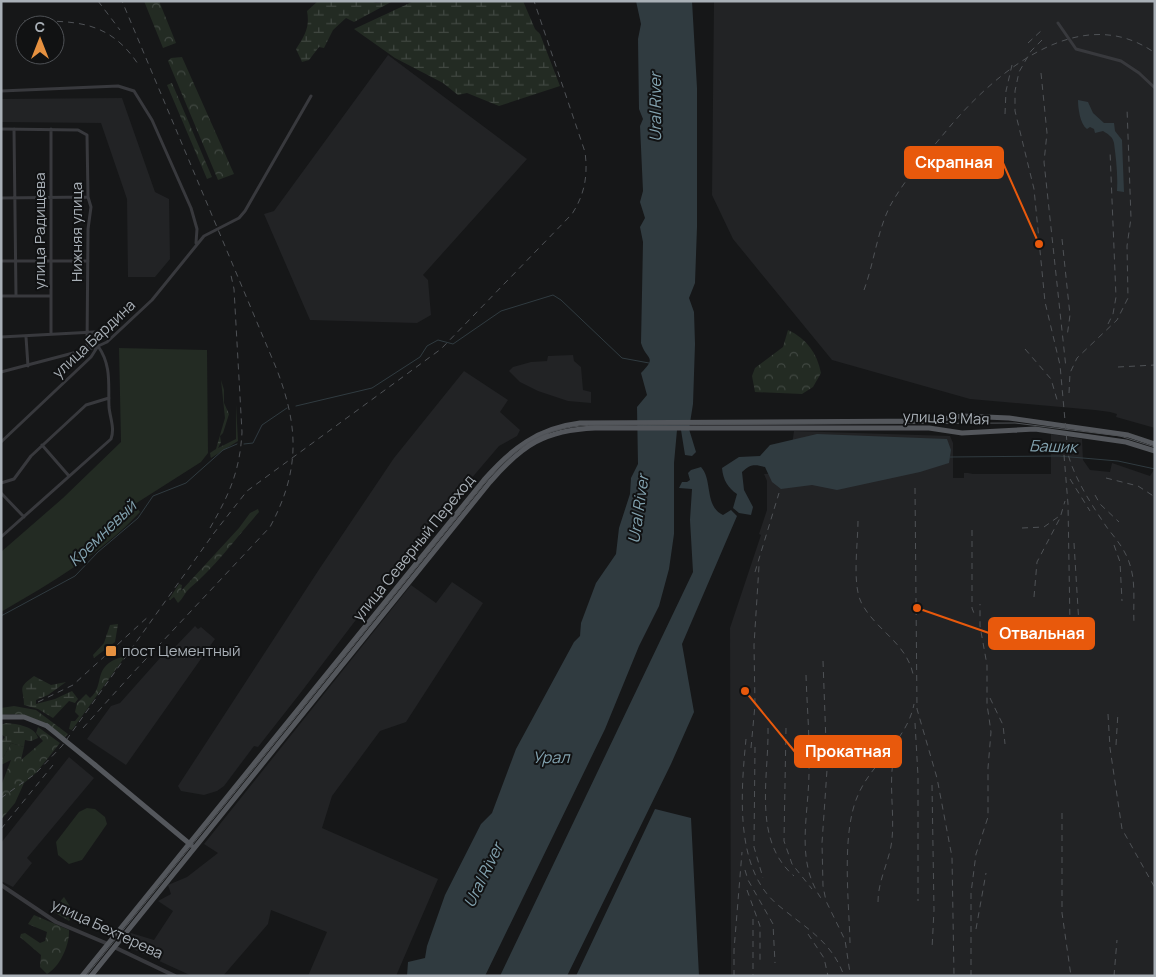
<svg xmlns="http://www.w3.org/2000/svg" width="1156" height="977" font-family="Manrope,sans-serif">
  <defs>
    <pattern id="forest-crowns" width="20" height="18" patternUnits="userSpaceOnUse" patternTransform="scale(1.25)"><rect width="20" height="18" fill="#232b23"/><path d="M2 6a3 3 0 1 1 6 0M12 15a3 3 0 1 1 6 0" fill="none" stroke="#404741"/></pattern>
    <pattern id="wetland-marsh" width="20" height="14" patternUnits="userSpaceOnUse" patternTransform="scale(1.25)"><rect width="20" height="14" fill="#232b23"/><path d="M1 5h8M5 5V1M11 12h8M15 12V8" fill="none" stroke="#404741"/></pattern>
  </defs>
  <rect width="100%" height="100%" fill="#161718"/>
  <path fill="#222325" d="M714,1H1155V428L1116,417L1117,414L1110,412L1095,410L970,399L832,360L733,239L712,195Z
    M388,55L527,159L423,275L428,280L431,315L417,323L310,320L264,214L274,211Z
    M122,98L155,192L169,199L170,259L155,277H128L127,199L101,123L1,122V99Z
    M573,355L574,361L581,367L583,390L591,392V403L568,401L538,391L520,382L509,371L513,367L531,362L547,361L548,356Z
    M464,371L508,400L500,412L520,430L517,436L499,446L470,480L468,490L455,505L446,501L302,691L258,747L254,746L224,786L217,791L204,795L181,791L178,786L320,568L394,458Z
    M794,431L950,436L953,443V478H964V473H968L973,474H1051V434L1082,439L1083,460L1090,470L1110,472L1112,463L1150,476L1155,468V976H731L730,628L761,535L759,534L767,510V481L764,474L795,472L792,445Z
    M452,582L483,603L406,722L380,731L332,796L322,828L438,879L396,976H308L327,932L271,910L268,924L223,976H192L122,944L131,933L154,940L173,911L158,901L171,894L168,885L187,877L218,853L204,844L411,585L436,603Z
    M195,626L198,629L201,627L215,639L126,765L87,739L111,706L120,703L160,658L175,647Z
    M69,757L94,778L27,858L32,863L13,887L1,881V843Z"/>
  <path fill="#232b23" d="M119,348L207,350L208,453L201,462L135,504L140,512C102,553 51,583 1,612V552L63,498L121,442Z
    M87,808L95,809L105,817L107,824L82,860L69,864L58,855L56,842L79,812Z"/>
  <path fill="url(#forest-crowns)" d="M144,1H159L176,43L163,48Z
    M182,57L234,174L218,180L168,61L171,58Z
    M172,83L212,177L207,179L167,85Z
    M788,330C807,339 817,353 821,373L813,387L802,394L755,392L752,376L755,368L783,347Z
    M221,380L224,390V403L229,414L223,433L220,436L221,442L218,448L236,439V405L238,441L211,458L210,453L216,449L225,418Z
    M258,509L259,512C236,538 215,567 190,588C185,592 183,599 178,603L174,597L170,600L169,599L179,584L182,585L181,591L239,528L250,513Z
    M122,657L124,658L72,730L69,729L71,721H75L79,716L75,712L77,703L86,694L90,698C106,685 91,666 122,657Z
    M14,706L36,710L68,734L64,738C44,722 27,711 1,715V708Z
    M38,727L60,743L36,773L24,783L15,803L1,820V786L11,760L1,765V762L11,743L24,747L21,760L43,741L36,733Z
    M64,897L75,914L69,921L52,911Z
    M34,915L69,930C70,944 60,967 47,974L40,967L41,955L20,937L21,934L25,933L40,943L45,941L47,932L28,924Z"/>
  <path fill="url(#wetland-marsh)" d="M318,1H370L376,3L393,1L354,22L346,18L333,30L324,48L319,47L309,60L302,62L296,49C305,35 310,27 307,11Z
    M414,1H523L535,29L540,34L560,86L499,106L467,93L458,95L443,83L395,58L354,29Z
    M118,624L115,642L94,658L93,655L104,643L110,625Z
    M34,676L51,685L66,682L48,695L36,700V704L55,699L72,691L78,699L75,703L69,701L53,718L38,709L24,705C24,688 16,689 34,676Z
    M6,723C17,724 35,726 38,738L31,741L25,740L24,747L11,743L1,762V742L5,737L1,734V725Z"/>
  <path fill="#303b40" d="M636,1H692L697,88V227L695,283L689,298L694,312L695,344L693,404L689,429L696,452L692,456L685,455L681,430H677L674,463V534L669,569L659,606L639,646L605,729L485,976H407L408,962L425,958L427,946L445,895L481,824L492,813L516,749L574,642L580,636L581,623L596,583L616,554L619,528L630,494L631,478L638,464L637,407L647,395L641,373C658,356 646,360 641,343L643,242L640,227L645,218L640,202L643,191L640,126L643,119L639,109L638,39L641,24Z
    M1078,100L1088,102L1093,113L1104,123H1114L1115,131L1122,140L1124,192L1117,191C1118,175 1116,158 1114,143C1113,137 1108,134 1103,131L1095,133L1094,129L1090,127L1087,129C1080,124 1078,108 1078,100Z
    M817,434L947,439L951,450L949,463L920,472L837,490L812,485L781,489L772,482L765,467C755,464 750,464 742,472L744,490L753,507L751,515L739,513L733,508L737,494C728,488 723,480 722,468L739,457L760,456L770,445Z
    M701,467C713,480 704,506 723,515L731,510L737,516L682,644L694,712L671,764L567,976H500L693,572L690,520L692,489L679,488L682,482H687L690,480L688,473L691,470Z
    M655,809L691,818L699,976H576Z"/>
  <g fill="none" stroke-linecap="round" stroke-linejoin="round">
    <path stroke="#303b40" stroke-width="1" d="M296,406L372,388L420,357L427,346L438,340L453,344L501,311L553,295L561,300L622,358L649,363
      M244,444L253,443L262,425L287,408
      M950,457L1059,456L1118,461L1155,469
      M1,616L75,576L98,552L138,518L153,496L186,483L223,450L237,444"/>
    <path stroke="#38393d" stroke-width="3" d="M1058,23L1076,49L1121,61L1139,73L1155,88
      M1,91L118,86L134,91L152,120L191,208L197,229L196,243
      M1,129L78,130L87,135L88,197L91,207L88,229L87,349
      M14,129L16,296
      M1,198L88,197
      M1,261H88
      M1,296H51
      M51,333V129
      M1,337L94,332L105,335L110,339
      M26,337L28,366
      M1,372L96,347L107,342L152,300L204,236L239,218L245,211L311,96
      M1,442L91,357L98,346
      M42,445L69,476
      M1,483L14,479L31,456L86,405L109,398
      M1,493L24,517
      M1,537L111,439C115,428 110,418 109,407C108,385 112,366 98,346"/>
    <path stroke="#38393d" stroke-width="4" d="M1,885L56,922L108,944
      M114,947L175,976"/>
    <path stroke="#54575c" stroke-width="5" d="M1,717H24L47,726
      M95,765L191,845
      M82,976L484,480C511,449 538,428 580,423L929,421L962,416L1009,418L1128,435L1155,444
      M91,976L490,482C522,445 545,430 595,428H929L962,433L1035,429L1126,442L1155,451"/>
    <path stroke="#4f5256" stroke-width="1" d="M86,976L485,483C519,443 544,426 598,425L1015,423L1120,436L1155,447"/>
    <path stroke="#4f5256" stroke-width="1" stroke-dasharray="6 5" stroke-linecap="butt" d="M98,1L120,30
      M24,21C73,21 108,19 138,64
      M1042,40L1031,51L1019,72L1015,91V111L1034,189L1045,302L1060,365L1068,454C1075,480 1093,507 1108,529C1117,540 1126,551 1130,565C1136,583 1133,604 1134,623
      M1028,43L1042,30
      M1041,73L1047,133L1044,162L1066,368
      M1005,114L1006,91L1012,65
      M1062,239L1070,315L1067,337
      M864,290C874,263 877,232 890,206C905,179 927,154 947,130C995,72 1081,0 1155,53
      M1108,324L1113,314L1116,297L1110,151
      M1025,349L1051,379L1058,403
      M1118,367L1155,365
      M1069,393L1070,373L1077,358L1117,320L1128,298L1127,246L1131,218L1127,108
      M1064,455L1068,504L1070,625
      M1106,478L1138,486L1155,497
      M1070,479L1090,511
      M915,488L917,709L937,778L952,857L954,976
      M1095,495L1100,504L1119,522
      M858,521C858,543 852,583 861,602C875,630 906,642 913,674
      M210,528C229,495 240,471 242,432L234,289L230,271
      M1022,528L1044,527L1058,517
      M972,530V608L975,616
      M1074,543L1079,625
      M1114,545L1120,562L1122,601
      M755,572L779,493
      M1034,597L1037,562L1060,518L1065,501
      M1074,618L1075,642
      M823,661L827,770L822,843L823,886L826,901L845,940L850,973
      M806,675C807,707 810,739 809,771C809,816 794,862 823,901
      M990,698L1003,725L1005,744
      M38,702L73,685L150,615
      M1108,714L1110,748L1122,829L1155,888
      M915,723L918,776V901
      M83,728L130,676L270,527C300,471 299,428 277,370L122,1
      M768,728C769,777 752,840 794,876
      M786,728L784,841L792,864L812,889
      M746,739C741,791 734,869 778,905C804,927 832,941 844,976
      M1116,745L1118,712
      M755,747L754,847L763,878
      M751,748L755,705L754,645L759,566
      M932,785L934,910L932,949
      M1,798L35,774L62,746L214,533L247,491L441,349L572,214C585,194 588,175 585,152L534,1
      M1062,813V913L1071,976
      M1,829L53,765
      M745,870L748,880L773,924L775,963
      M747,890L760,926V963
      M878,902C878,879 890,861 892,839C895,807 886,773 898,743
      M753,919V976
      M976,929L986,873
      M808,934L824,958L828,976
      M850,943C849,901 841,833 858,795C872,762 907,741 914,704
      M734,976V950L742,852
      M971,976V893L976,854L988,817V768L991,732L987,704V665L980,626V604
      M1114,976L1117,940"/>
    <path stroke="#54575c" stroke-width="5" d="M47,726L95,765"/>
  </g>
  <rect fill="#e69140" stroke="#111213" stroke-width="2" x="105" y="645" width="12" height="12" rx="2.5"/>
  <g text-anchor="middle" stroke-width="4" stroke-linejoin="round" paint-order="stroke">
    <g font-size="15" fill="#a9b0b7" stroke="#111213">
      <text transform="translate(40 231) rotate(-90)" y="5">улица Радищева</text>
      <text transform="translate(77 232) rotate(-90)" y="5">Нижняя улица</text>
      <text transform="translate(94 339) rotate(-43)" y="5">улица Бардина</text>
      <text transform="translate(946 418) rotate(2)" y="5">улица 9 Мая</text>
      <text transform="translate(414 548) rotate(-51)" y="5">улица Северный Переход</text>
      <text transform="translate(107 929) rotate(25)" y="5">улица Бехтерева</text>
    </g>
    <g font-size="15" fill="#a9b0b7" stroke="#111213" text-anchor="start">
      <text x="122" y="656">пост Цементный</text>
    </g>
    <g font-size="16" font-style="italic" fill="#83a3b0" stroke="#111213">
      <text transform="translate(655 107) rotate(-90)" y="6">Ural River</text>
      <text transform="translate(1053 446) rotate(2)" y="6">Башик</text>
      <text transform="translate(638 509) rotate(-82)" y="6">Ural River</text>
      <text transform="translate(102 533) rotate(-44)" y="6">Кремневый</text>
      <text x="551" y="763">Урал</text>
      <text transform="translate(483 875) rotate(-64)" y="6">Ural River</text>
    </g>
  </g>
  <path fill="none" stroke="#e8590c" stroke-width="2" d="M1039 244L1003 163M917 608L989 633M745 691L795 752"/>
  <g fill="#e8590c" stroke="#111213" stroke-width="2">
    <circle cx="1039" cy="244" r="5"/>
    <circle cx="917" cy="608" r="5"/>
    <circle cx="745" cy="691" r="5"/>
  </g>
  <g fill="#e8590c" stroke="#e8590c" stroke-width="2">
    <rect x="905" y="147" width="98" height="31" rx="5"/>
    <rect x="989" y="618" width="105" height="31" rx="5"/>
    <rect x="795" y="736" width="106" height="31" rx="5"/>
  </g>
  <g font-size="16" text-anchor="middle" font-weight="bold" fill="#fff">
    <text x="954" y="168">Скрапная</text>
    <text x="1042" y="639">Отвальная</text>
    <text x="848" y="757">Прокатная</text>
  </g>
  <rect width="1156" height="977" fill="none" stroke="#a9b0b7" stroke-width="5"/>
  <g transform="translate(40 40)"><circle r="24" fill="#111213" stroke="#4e5155"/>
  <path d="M0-4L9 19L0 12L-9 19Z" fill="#e69140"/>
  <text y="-8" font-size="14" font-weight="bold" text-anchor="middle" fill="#a9b0b7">С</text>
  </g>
</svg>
